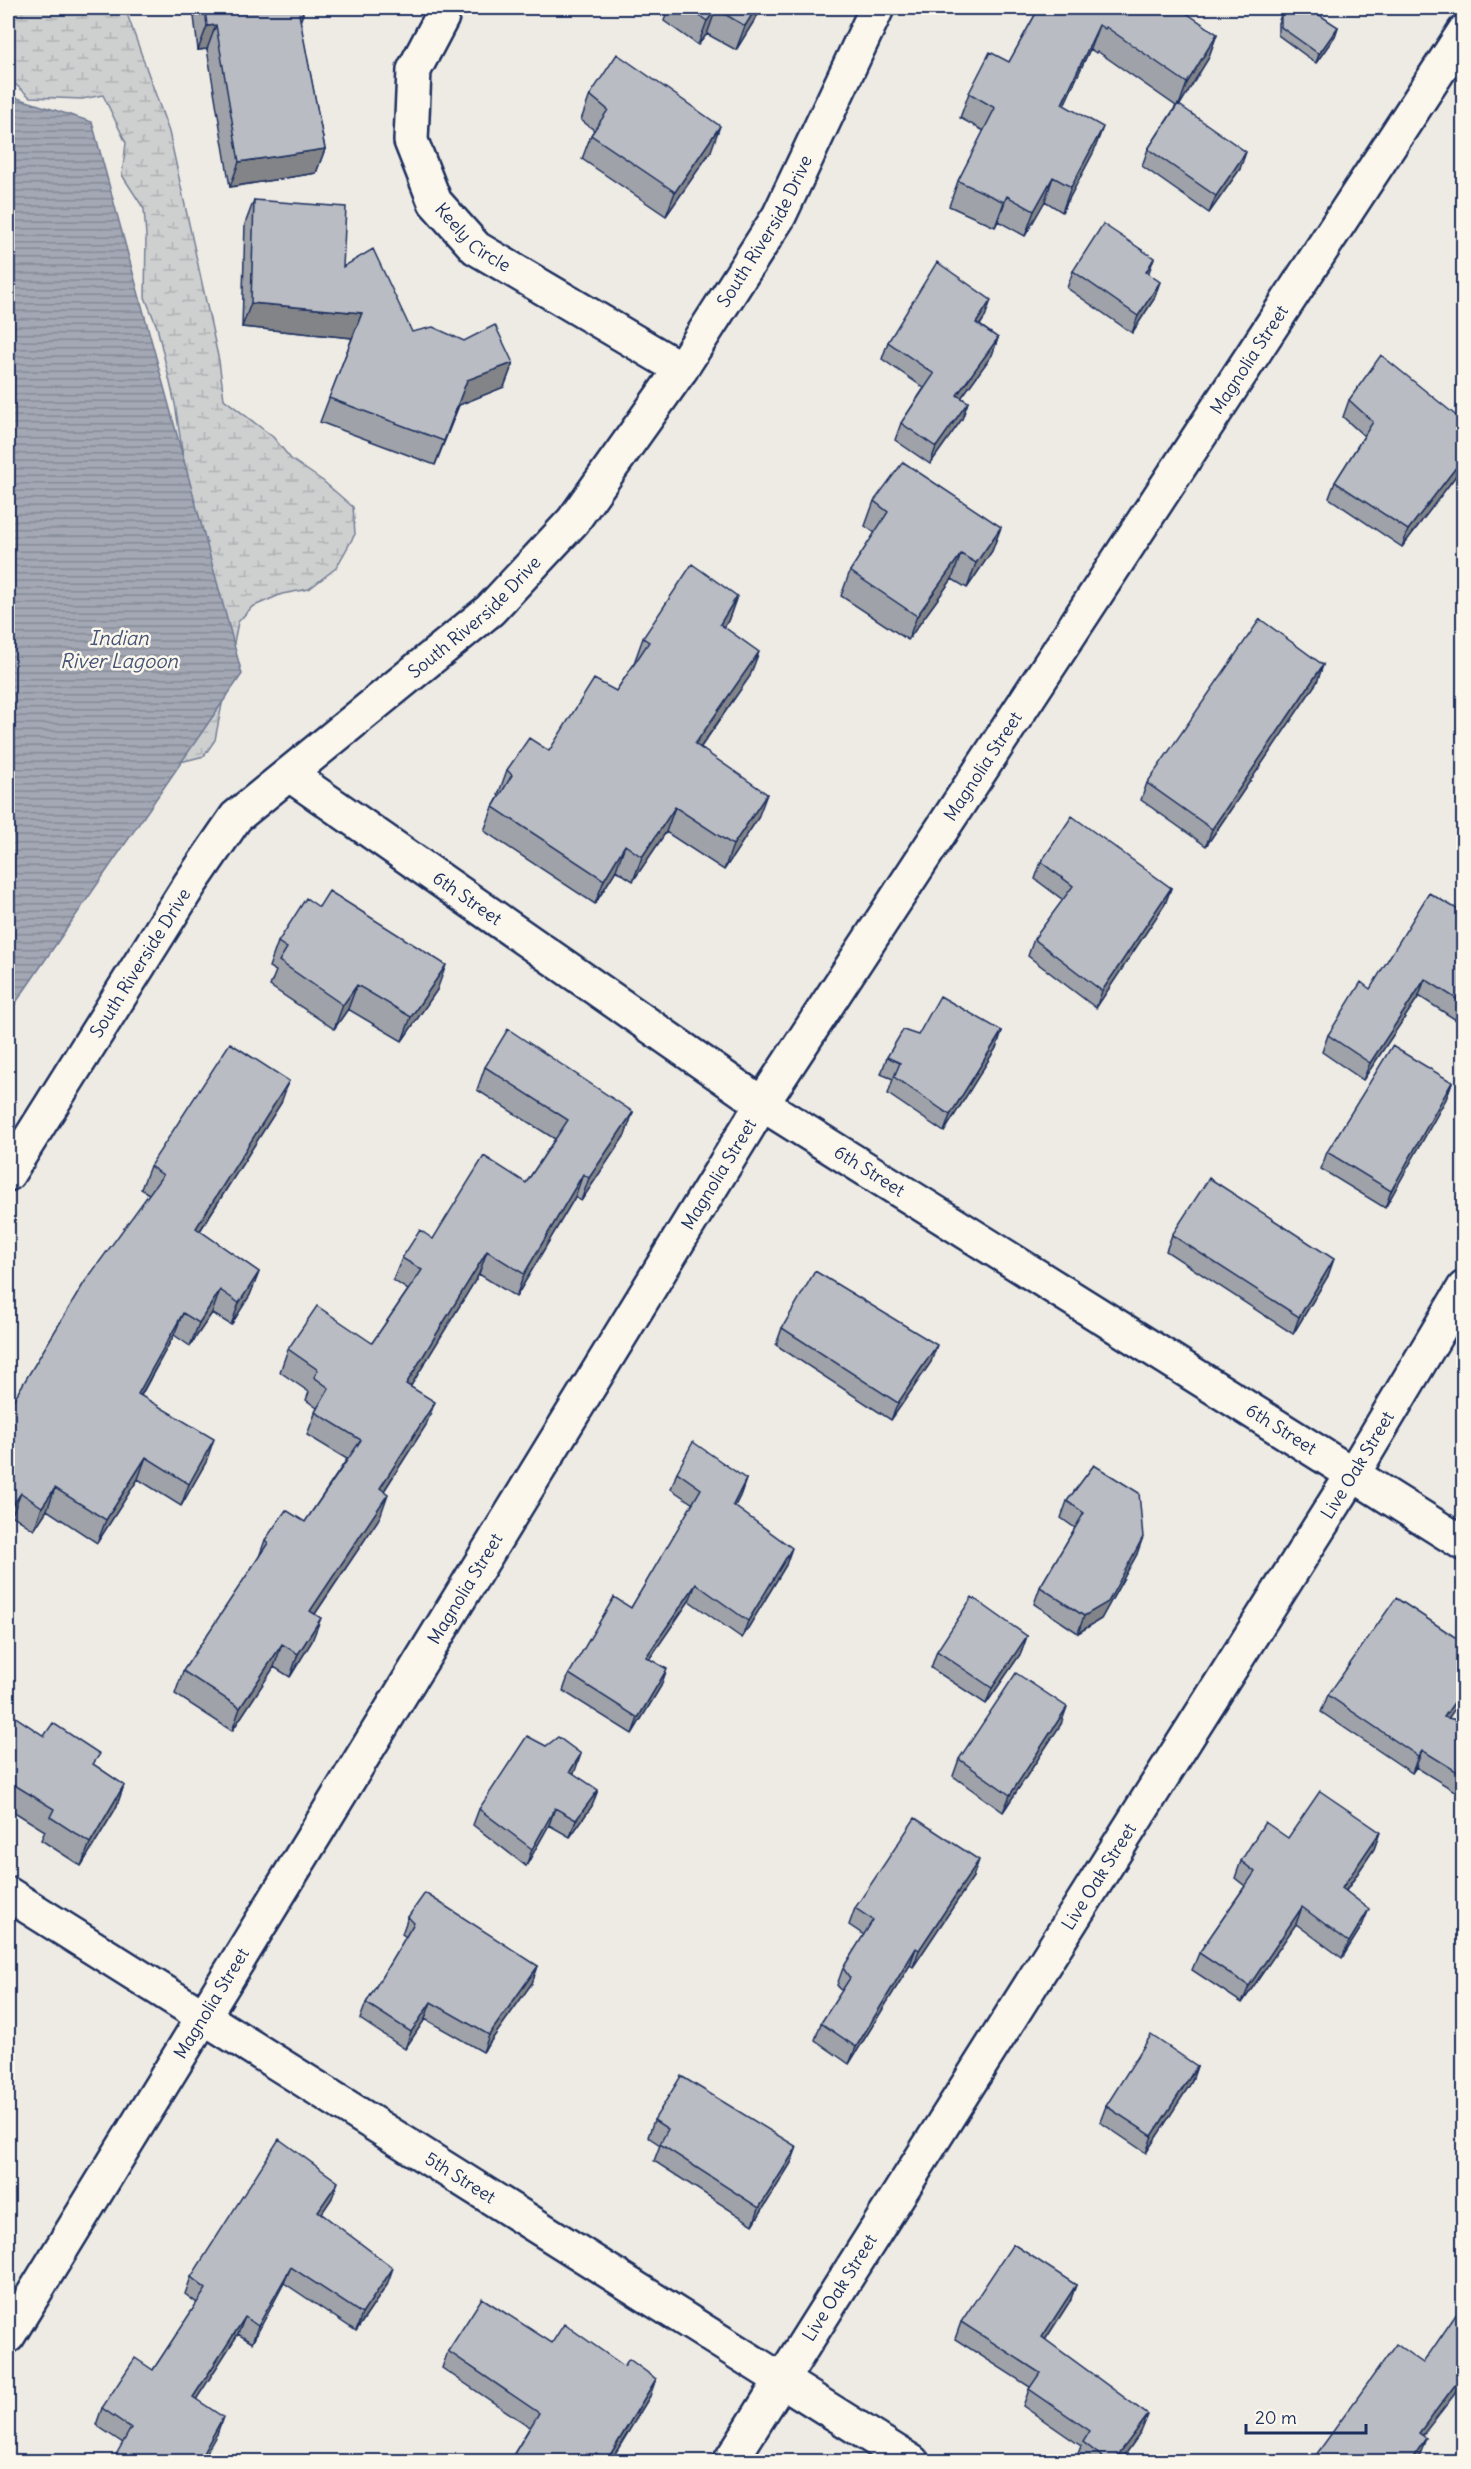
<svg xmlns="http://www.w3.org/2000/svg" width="1471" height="2469" font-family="Delius,sans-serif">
  <defs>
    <pattern id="wetland-marsh" width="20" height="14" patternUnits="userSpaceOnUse" patternTransform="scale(1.5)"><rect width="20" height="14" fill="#cecfcf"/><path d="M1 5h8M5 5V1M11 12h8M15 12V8" fill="none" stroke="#b0b2b4"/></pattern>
    <pattern id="water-rules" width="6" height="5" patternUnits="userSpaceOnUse" patternTransform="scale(1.5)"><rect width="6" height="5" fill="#a3a8b4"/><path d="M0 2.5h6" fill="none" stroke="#848996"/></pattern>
  </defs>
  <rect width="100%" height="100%" fill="#eeebe4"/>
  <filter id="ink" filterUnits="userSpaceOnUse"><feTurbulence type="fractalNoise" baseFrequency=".0167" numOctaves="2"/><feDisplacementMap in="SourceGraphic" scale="12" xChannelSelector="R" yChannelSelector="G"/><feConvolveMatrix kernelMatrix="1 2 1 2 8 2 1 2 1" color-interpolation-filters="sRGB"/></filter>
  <g filter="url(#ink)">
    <path fill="url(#wetland-marsh)" stroke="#747f96" stroke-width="1.5" d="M8,8H125L169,132L219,361L224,399L273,437L291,459L323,481L353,507L355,534L336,568L309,589L282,594L252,607L238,622L215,740L204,756L165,766L197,548L175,404L157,327L145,297L146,236L144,209L122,175L126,143L103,95L82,99L30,97L8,78Z"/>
    <path fill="url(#water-rules)" stroke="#6d7892" stroke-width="1.5" d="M8,95L92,122L242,674L8,1014Z"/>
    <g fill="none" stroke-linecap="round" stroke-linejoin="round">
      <defs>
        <g id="minor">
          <path id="s1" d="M442,17L414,70L411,141L435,202L476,248L681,369"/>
          <path id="s2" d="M290,775L762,1104L1464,1544"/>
          <path id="s3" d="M8,1894L912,2462"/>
          <path id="s4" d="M730,2462L1353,1474L1464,1288"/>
        </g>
        <g id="tertiary">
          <path id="s5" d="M8,1174L190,884L236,817L490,610L573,521L681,369L779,216L877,8"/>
          <path id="s6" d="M8,2336L762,1104L1464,32"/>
        </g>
      </defs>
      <use href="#minor" stroke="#1b2f5e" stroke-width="38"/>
      <use href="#tertiary" stroke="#1b2f5e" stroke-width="38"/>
      <use href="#minor" stroke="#fbf7ec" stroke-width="33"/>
      <use href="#tertiary" stroke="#fbf7ec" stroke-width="33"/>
    </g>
    <path fill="#9fa2a8" stroke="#1b2f5e" stroke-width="1.5" d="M193,8H302L300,22L325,149L316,173L230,187L207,49L198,50Z
      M668,8H762L736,50L707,34L698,45L664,21Z
      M1037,8H1187L1184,12L1217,34L1208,59L1179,105L1240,169L1209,213L1142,166L1148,149L1176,106L1097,51L1096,53L1090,49L1064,105L1094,151L1062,212L1045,201L1025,236L998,221L995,227L949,206L958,181L984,131L960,118L969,93L1009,62L1036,13L1035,12Z
      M1281,15L1338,27L1335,36L1316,63L1278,35V23Z
      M590,95L711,151L666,216L582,159L591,135L594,130L581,120Z
      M254,200L343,267L412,332L513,363L504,387L459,405L435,465L320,422L352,338L242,327L245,224Z
      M1073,271L1149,274L1154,299L1132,333L1067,288Z
      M985,317L980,325L998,338L992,355L961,398L968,402L962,419L930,464L895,440L901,423L924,388L882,359L888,342Z
      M1349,400L1464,422V465L1402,547L1329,498L1335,482L1364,436L1343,417Z
      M874,501L1001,527L992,551L967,588L952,579L908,640L841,596L850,571L875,533L865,526Z
      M737,596L728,621L724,627L750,676L701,747L758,818L724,870L666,832L633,881L616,870L595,904L484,831L493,807L499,796L498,795L507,770L549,751L616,691L635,663H634L643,638Z
      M1323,665L1317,682L1206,846L1141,800L1147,783Z
      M1041,862L1171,888L1165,904L1096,1008L1028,956L1034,939L1063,900L1035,879Z
      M1464,913V1009L1456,1020L1419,996L1363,1080L1322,1052L1328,1035L1370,989Z
      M278,942L437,990L402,1041L348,1009L334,1029L270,986L276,971L269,967Z
      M1002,1031L996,1048L944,1132L888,1094L893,1079L881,1074L887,1057L918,1035Z
      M485,1067L633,1112L625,1135L581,1201L575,1197L516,1297L479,1274L410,1387L426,1425L384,1491L380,1517L315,1614L312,1641L290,1677L274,1667L232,1731L175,1694L183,1671L259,1557L265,1540L305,1522L347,1459L307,1435L317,1408L306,1400L309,1392L280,1372L288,1349L372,1343L408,1290L393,1280L402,1258L526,1183L555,1139L477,1090Z
      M1452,1082L1446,1099L1385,1208L1321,1169L1327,1152Z
      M281,1103L200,1231L259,1272L250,1295L231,1325L212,1313L190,1346L174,1335L141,1396L206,1462L181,1506L138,1479L97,1543L47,1510L34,1530L12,1515L11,1404L149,1194L141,1189L150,1166Z
      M1172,1235L1328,1276L1293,1334L1166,1251Z
      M782,1328L931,1362L891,1420L776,1345Z
      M1094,1465L1137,1554L1101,1619L1078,1633L1034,1604L1040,1587L1075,1528L1061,1518L1067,1501Z
      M677,1472L746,1479L740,1496L735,1506L786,1565L742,1638L689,1601L649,1659L661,1686L632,1734L563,1691L569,1674L631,1608L693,1504L671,1489Z
      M1027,1636L1021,1653L986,1704L931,1668L937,1651Z
      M1464,1643V1695L1448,1718L1464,1722V1797L1416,1767L1412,1773L1321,1712L1328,1695Z
      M8,1712L44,1736L96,1766L124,1785L116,1808L81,1866L41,1840L45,1831L8,1808Z
      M1061,1724L1003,1812L953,1776L959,1759Z
      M575,1771L573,1773L592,1806L570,1837L549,1825L526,1866L473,1825L479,1809Z
      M1380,1832L1374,1849L1346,1891L1362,1926L1342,1958L1296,1924L1242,2003L1192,1970L1199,1953L1245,1886L1235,1878L1241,1861L1288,1838Z
      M973,1877L913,1967L910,1965L849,2064L815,2040L821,2023L842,1991L837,1985L843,1968L864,1935L849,1925L855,1908Z
      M408,1917L538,1966L532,1983L483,2052L425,2019L405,2049L360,2019L366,2003L406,1937L402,1934Z
      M1197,2066L1191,2083L1146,2153L1100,2122L1106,2106Z
      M654,2120L791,2163L753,2225L654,2161L660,2145L648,2137Z
      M332,2198L321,2214L387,2285L356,2331L284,2283L252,2343L238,2334L196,2399L217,2434L123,2443L96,2425L102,2408L153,2370L197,2303L185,2294L191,2277Z
      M1076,2285L1070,2301L1045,2340L1141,2432L1120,2462H1080L1076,2459L1081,2446L1023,2406L1030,2387L955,2339L961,2322Z
      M552,2343L650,2396L610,2462H509L530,2427L442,2368L448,2351Z"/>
    <path fill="#828488" stroke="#1b2f5e" stroke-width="1.5" d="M756,8H762L736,50L745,26Z
      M1179,8H1187L1170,33Z
      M716,9L707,34L698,45L707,21Z
      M299,14H303L294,38Z
      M216,25L207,49L198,50L207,26Z
      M1099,25L1090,49L1053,129L1062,104Z
      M1338,27L1335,36L1316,63L1319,54Z
      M1217,34L1208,59L1178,108L1187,83Z
      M720,126L711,151L666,216L675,192Z
      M1103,127L1094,151L1062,212L1071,187Z
      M325,149L316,173L230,187L239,162Z
      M1246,152L1240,169L1209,213L1216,196Z
      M1053,177L1045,201L1025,236L1034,211Z
      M1007,196L998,221L995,227L1004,202Z
      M1154,258L1148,275L1146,272Z
      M1160,282L1154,299L1132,333L1138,316Z
      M991,300L985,317L970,340L976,323Z
      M251,303L362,313L353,338L242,327Z
      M998,338L992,355L951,412L957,395Z
      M513,363L504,387L459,405L435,465L467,380Z
      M968,402L962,419L930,464L936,447Z
      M1464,457V465L1402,547L1408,530Z
      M1001,527L992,551L967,588L976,563Z
      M961,554L952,579L908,640L917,616Z
      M737,596L728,621L711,649L720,624Z
      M759,652L750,676L686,768L695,744Z
      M1323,665L1317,682L1206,846L1212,829Z
      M767,794L758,818L724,870L733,845Z
      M675,807L666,832L633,881L642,857Z
      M625,845L616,870L595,904L604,880Z
      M1171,888L1165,904L1096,1008L1102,991Z
      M446,965L437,990L402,1041L411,1017Z
      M1425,979L1419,996L1363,1080L1370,1063Z
      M357,985L348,1009L334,1029L343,1005Z
      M1464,1002V1009L1456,1020L1463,1003Z
      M1002,1031L996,1048L944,1132L950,1115Z
      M289,1081L281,1103L187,1251L196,1228Z
      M1452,1082L1446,1099L1385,1208L1391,1191Z
      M633,1112L625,1135L581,1201L589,1178Z
      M583,1174L575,1197L516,1297L524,1274Z
      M487,1251L479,1274L398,1407L406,1384Z
      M1334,1259L1328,1276L1293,1334L1299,1317Z
      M259,1272L250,1295L231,1325L239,1303Z
      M220,1290L212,1313L190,1346L199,1323Z
      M183,1313L174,1335L129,1416L138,1394Z
      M937,1345L931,1362L891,1420L898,1403Z
      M435,1402L426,1425L371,1511L380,1488Z
      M214,1439L206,1462L181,1506L189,1484Z
      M146,1457L138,1479L97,1543L106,1520Z
      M746,1479L740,1496L727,1521L733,1505Z
      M55,1488L47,1510L34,1530L42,1507Z
      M21,1493L12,1515L8,1522V1512Z
      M388,1494L380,1517L302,1633L310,1611Z
      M1143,1537L1137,1554L1101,1619L1078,1633L1084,1616Z
      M792,1548L786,1565L742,1638L748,1621Z
      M696,1584L689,1601L639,1674L646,1657Z
      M321,1618L312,1641L290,1677L298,1654Z
      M1027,1636L1021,1653L986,1704L992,1688Z
      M282,1644L274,1667L232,1731L240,1708Z
      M667,1669L661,1686L632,1734L638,1718Z
      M1464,1688V1695L1438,1734L1444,1717Z
      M1067,1707L1061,1724L1003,1812L1010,1795Z
      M1422,1750L1416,1767L1412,1773L1418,1756Z
      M581,1754L575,1771L564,1788L570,1771Z
      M124,1785L116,1808L81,1866L90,1843Z
      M598,1790L592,1806L570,1837L576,1820Z
      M555,1808L549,1825L526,1866L532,1849Z
      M1380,1832L1374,1849L1336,1905L1342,1888Z
      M979,1860L973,1877L913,1967L919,1950Z
      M1302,1907L1296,1924L1242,2003L1249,1986Z
      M1369,1909L1362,1926L1342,1958L1349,1942Z
      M916,1948L910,1965L849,2064L856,2047Z
      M538,1966L532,1983L483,2052L489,2035Z
      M431,2002L425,2019L405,2049L411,2032Z
      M1197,2066L1191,2083L1146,2153L1152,2136Z
      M797,2147L791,2163L753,2225L759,2208Z
      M338,2182L332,2198L312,2228L318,2211Z
      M291,2267L284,2283L252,2343L258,2326Z
      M393,2268L387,2285L356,2331L362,2314Z
      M1076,2285L1070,2301L1036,2354L1042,2337Z
      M245,2317L238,2334L187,2414L193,2397Z
      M1464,2373V2382L1412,2449L1419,2433Z
      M656,2379L650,2396L610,2462H606Z
      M1148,2415L1141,2432L1120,2462H1113Z
      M223,2417L217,2434L201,2462H198Z
      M1426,2438L1420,2455L1416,2462H1410Z"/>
    <path fill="#b9bcc3" stroke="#1b2f5e" stroke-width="1.5" d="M205,8H302L303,14H299L325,149L239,162L216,25L207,26Z
      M689,8H756L745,26L716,9L707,21Z
      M1039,8H1179L1217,34L1187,83L1106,27L1105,29L1099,25L1062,104L1103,127L1071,187L1053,177L1034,211L1007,196L1004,202L958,181L995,108L969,93L990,52L1009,62Z
      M1286,8H1309L1338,27L1319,54L1281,27V15Z
      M617,54L720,126L675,192L591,135L608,110L590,95Z
      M1178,104L1246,152L1216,196L1148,149Z
      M254,200L346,207L343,267L373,249L412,332L433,327L464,341L495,325L513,363L467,380L444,441L329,398L362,313L251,303Z
      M1103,224L1154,258L1146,272L1160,282L1138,316L1073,271Z
      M937,262L991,300L976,323L998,338L957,395L968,402L936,447L901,423L934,374L888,342Z
      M1381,355L1464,422V457L1408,530L1335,482L1373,422L1349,400Z
      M903,462L1001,527L976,563L961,554L917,616L850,571L888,512L874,501Z
      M692,564L737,596L720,624L759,652L695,744L767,794L733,845L675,807L642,857L625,845L604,880L493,807L512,775L507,770L529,738L549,751L594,679L616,691L649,642L643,638Z
      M1260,619L1323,665L1212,829L1147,783Z
      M1072,816L1171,888L1102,991L1034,939L1073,886L1041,862Z
      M329,891L446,965L411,1017L357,985L343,1005L279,961L287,948L278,942L306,898L319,907Z
      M1429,893L1464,913V1002L1463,1003L1425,979L1370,1063L1328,1035L1361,982L1370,989Z
      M940,996L1002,1031L950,1115L894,1077L900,1063L887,1057L903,1030L918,1035Z
      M508,1029L633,1112L589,1178L583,1174L524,1274L487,1251L406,1384L435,1402L380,1488L388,1494L310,1611L321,1618L298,1654L282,1644L240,1708L183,1671L268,1543L265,1540L286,1510L305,1522L361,1440L315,1412L329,1388L314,1377L318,1370L288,1349L317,1306L372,1343L422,1270L402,1258L420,1230L433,1239L484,1156L526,1183L568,1120L485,1067Z
      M230,1043L289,1081L196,1228L259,1272L239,1303L220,1290L199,1323L183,1313L138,1394L214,1439L189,1484L146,1457L106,1520L55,1488L42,1507L21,1493L8,1512V1401L11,1404L84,1283L163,1175L150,1166Z
      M1392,1046L1452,1082L1391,1191L1327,1152Z
      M1209,1178L1334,1259L1299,1317L1172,1235Z
      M815,1271L937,1345L898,1403L782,1328Z
      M693,1442L746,1479L733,1505L792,1548L748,1621L696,1584L646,1657L667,1669L638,1718L569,1674L614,1597L631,1608L701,1489L677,1472Z
      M1094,1465L1139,1493L1143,1537L1108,1602L1084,1616L1040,1587L1084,1513L1067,1501Z
      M972,1597L1027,1636L992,1688L937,1651Z
      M1396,1598L1464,1643V1688L1444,1717L1464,1722V1776L1422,1750L1418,1756L1328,1695Z
      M1016,1673L1067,1707L1010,1795L959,1759Z
      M8,1712L44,1736L53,1723L100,1754L93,1764L124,1785L90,1843L50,1817L54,1809L8,1781Z
      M527,1736L546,1746L558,1737L581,1754L570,1771L598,1790L576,1820L555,1808L532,1849L479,1809Z
      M1320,1791L1380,1832L1342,1888L1369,1909L1349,1942L1302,1907L1249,1986L1199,1953L1255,1872L1241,1861L1265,1822L1288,1838Z
      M915,1818L979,1860L919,1950L916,1948L856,2047L821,2023L850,1978L843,1968L873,1920L855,1908Z
      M425,1893L538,1966L489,2035L431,2002L411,2032L366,2003L414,1923L408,1917Z
      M1151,2035L1197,2066L1152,2136L1106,2106Z
      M681,2076L797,2147L759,2208L660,2144L668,2129L654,2120Z
      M279,2139L338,2182L318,2211L393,2268L362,2314L291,2267L258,2326L245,2317L193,2397L223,2417L198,2462H112L131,2428L102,2408L135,2358L153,2370L206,2289L191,2277Z
      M1013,2244L1076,2285L1042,2337L1148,2415L1113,2462H1109L1083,2442L1090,2431L1029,2389L1040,2373L961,2322Z
      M482,2298L552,2343L564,2324L624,2366L629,2359L656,2379L607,2460L596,2453L591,2462H509L539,2413L448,2351Z
      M1464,2303V2373L1419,2433L1426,2438L1410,2462H1311L1396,2344L1423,2363Z"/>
  </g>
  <g text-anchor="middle" stroke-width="5" stroke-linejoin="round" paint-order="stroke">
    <g font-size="18" fill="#1b2f5e" stroke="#fbf7ec">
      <text dy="6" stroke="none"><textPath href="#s5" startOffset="1221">South Riverside Drive</textPath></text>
      <text dy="6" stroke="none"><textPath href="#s1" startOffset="249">Keely Circle</textPath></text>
      <text dy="6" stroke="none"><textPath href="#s6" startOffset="2334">Magnolia Street</textPath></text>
      <text dy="6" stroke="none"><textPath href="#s5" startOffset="735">South Riverside Drive</textPath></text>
      <text dy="6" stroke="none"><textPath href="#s6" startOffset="1848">Magnolia Street</textPath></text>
      <text dy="6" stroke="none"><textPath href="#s2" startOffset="216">6th Street</textPath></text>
      <text dy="6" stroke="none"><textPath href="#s5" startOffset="249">South Riverside Drive</textPath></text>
      <text dy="6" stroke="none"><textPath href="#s2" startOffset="702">6th Street</textPath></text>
      <text dy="6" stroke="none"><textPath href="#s6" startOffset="1362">Magnolia Street</textPath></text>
      <text dy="6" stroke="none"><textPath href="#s2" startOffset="1188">6th Street</textPath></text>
      <text dy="6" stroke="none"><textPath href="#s4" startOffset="1178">Live Oak Street</textPath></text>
      <text dy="6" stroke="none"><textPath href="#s6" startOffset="876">Magnolia Street</textPath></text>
      <text dy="6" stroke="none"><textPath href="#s4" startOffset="692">Live Oak Street</textPath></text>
      <text dy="6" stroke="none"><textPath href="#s6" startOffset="390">Magnolia Street</textPath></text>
      <text dy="6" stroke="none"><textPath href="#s3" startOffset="534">5th Street</textPath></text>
      <text dy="6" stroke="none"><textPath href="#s4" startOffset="206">Live Oak Street</textPath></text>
    </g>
    <g font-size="20" font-style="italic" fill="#445378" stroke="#fbf7ec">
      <text x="119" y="645">Indian<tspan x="119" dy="23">River Lagoon</tspan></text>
    </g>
  </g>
  <rect width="1471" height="2469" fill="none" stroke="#fbf7ec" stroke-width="30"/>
  <rect x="15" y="15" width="1441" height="2439" fill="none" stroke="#1b2f5e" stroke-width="2" filter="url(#ink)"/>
  <path d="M1246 2424v9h120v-9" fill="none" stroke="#1b2f5e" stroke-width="3"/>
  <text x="1255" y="2424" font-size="18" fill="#1b2f5e" stroke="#fbf7ec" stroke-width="4.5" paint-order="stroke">20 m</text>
</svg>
